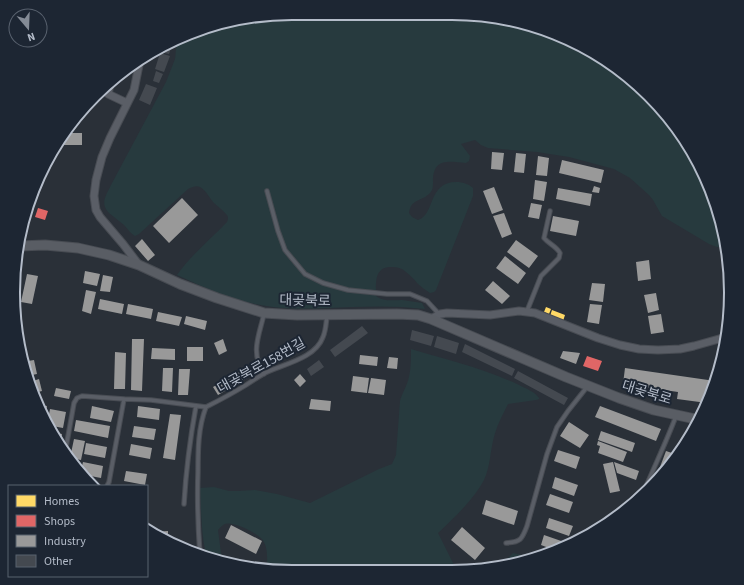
<svg xmlns="http://www.w3.org/2000/svg" width="744" height="585" font-family="'Source Sans 3','Noto Sans KR',sans-serif">
  <rect width="100%" height="100%" fill="#2a3038"/>
  <path fill="#273a3e" d="M292,13L470,14L542,28L591,51L636,82L694,153L716,203L727,248L717,247L709,244L662,216L653,200L649,195L630,178L614,169L569,157L537,152L488,148L481,145L475,140L461,144L470,156L469,161L466,163C448,161 433,158 433,181C433,186 433,190 430,193C422,202 411,198 409,213L412,217L418,220C436,214 427,180 459,182C464,183 469,184 473,188V196L436,290L434,292L430,293C426,290 421,287 417,283C414,279 410,275 406,272C402,268 397,267 391,267C374,267 376,283 376,296C384,302 393,300 402,300C409,301 416,302 422,303L425,309C401,306 377,306 352,307C326,308 299,310 273,307C239,303 207,289 177,275C191,255 210,240 227,222C228,219 229,217 226,214C223,210 218,207 214,203C210,199 206,190 200,187C196,185 192,187 188,189L139,234L135,236C130,233 128,229 124,225C121,222 117,220 114,217C99,206 104,199 111,185L166,82L175,59L177,40L220,22Z
    M411,349C448,360 486,369 521,386C527,389 535,392 539,398V399L536,400L508,404C502,416 496,427 493,441C490,454 490,467 484,480C474,499 454,518 438,533L454,565L489,568L470,571L267,567C267,559 268,550 264,542C260,534 234,521 225,524C222,525 220,528 218,530L222,561C218,561 211,560 208,556C201,547 201,500 200,488L214,487L229,491H238L255,490L277,494L310,503L379,469L392,464L396,455L400,401C402,393 407,386 409,377C411,368 411,358 411,349Z
    M513,553L522,555L516,564L500,566Z"/>
  <path fill="#ffd966" d="M546,307L551,309L549,314L544,312Z
    M552,310L565,315L563,321L550,316Z"/>
  <path fill="#e06666" d="M38,208L48,211L45,220L35,217Z
    M587,356L602,361L598,371L583,366Z"/>
  <path fill="#999" d="M65,133H82V145H60V141Z
    M492,152L504,153L502,170L491,169Z
    M516,153L526,154L524,173L514,172Z
    M538,156L549,158L547,176L536,175Z
    M562,160L604,170L601,183L559,173Z
    M535,180L547,182L544,201L533,199Z
    M594,186L600,188L599,193L592,192Z
    M494,187L503,210L492,214L483,191Z
    M558,188L592,194L590,206L556,199Z
    M182,198L198,215L169,243L153,226Z
    M531,203L542,205L539,219L528,217Z
    M504,213L512,234L502,238L493,216Z
    M553,216L579,221L576,236L550,231Z
    M142,239L155,255L148,261L135,246Z
    M516,240L538,256L529,268L507,252Z
    M505,256L526,273L518,284L496,268Z
    M649,260L651,279L638,281L636,262Z
    M85,271L100,274L97,286L83,283Z
    M27,274L38,276L32,304L21,302Z
    M103,275L113,277L110,292L100,291Z
    M493,281L510,296L502,304L485,290Z
    M592,283L605,284L603,302L589,300Z
    M86,290L96,292L91,314L82,311Z
    M656,293L659,310L648,313L644,295Z
    M100,299L124,304L122,314L98,309Z
    M128,304L153,309L151,319L126,314Z
    M590,304L602,305L599,324L587,322Z
    M158,312L182,317L179,326L156,321Z
    M661,314L664,332L651,334L648,316Z
    M186,316L207,321L205,330L184,324Z
    M132,339H144L142,391L131,390Z
    M223,339L227,351L219,355L214,343Z
    M187,347H203V361H187Z
    M152,348L175,349V360L151,359Z
    M563,351L580,353L576,364L560,358Z
    M115,352L126,353L125,389H114Z
    M360,355L378,357L377,366L359,364Z
    M389,357L398,358L397,369L387,368Z
    M34,360L37,374L27,376L22,362Z
    M163,368H173L172,392L162,391Z
    M625,368L715,381L707,403L677,399L678,392L623,384Z
    M179,369H190L188,395H178Z
    M243,370L247,378L218,395L213,387Z
    M300,374L306,381L300,387L294,380Z
    M353,376L369,378L367,393L351,391Z
    M371,378L386,380L384,395L368,393Z
    M39,379L42,391L34,393L30,382Z
    M56,388L71,391L69,399L54,396Z
    M311,399L331,401L330,411L309,409Z
    M39,405L47,406L45,418Z
    M92,406L114,411L111,422L90,418Z
    M138,406L160,409L159,420L137,417Z
    M600,406L661,429L656,441L595,417Z
    M50,409L66,412L63,428L47,425Z
    M170,414L181,415L175,460L163,458Z
    M76,420L110,426L108,438L74,431Z
    M569,422L589,435L580,448L560,436Z
    M134,426L156,429L154,440L132,437Z
    M601,431L635,443L632,452L598,440Z
    M50,432L62,434L60,445Z
    M74,439L85,441L81,460L70,458Z
    M598,441L627,452L623,462L598,453L600,446L597,445Z
    M86,443L107,447L105,458L84,454Z
    M131,444L152,448L150,459L129,455Z
    M558,450L580,457L576,469L554,461Z
    M666,451L678,455L673,463L654,483Z
    M83,462L103,466L101,478L80,474Z
    M613,462L620,491L610,493L603,464Z
    M614,462L639,471L636,480L617,473Z
    M126,471L147,474L145,485L124,481Z
    M555,477L578,485L574,496L552,488Z
    M550,494L573,502L569,513L546,505Z
    M486,500L518,511L514,525L482,514Z
    M610,516L616,517L609,522Z
    M549,518L573,526L569,536L546,528Z
    M231,525L262,541L256,554L225,538Z
    M462,527L485,548L475,560L451,540Z
    M168,531V541L152,532Z
    M544,535L567,543L566,545L554,550L541,545Z"/>
  <path fill="#444950" d="M167,44L172,45L169,54L164,53Z
    M160,53L170,56L164,72L155,69Z
    M156,71L163,74L159,83L153,81Z
    M146,84L157,88L150,105L139,100Z
    M362,326L368,333L335,357L330,350Z
    M412,330L434,336L431,346L410,340Z
    M437,336L459,343L456,354L434,347Z
    M465,344L515,369L512,376L462,352Z
    M319,360L324,367L311,376L307,369Z
    M518,371L568,398L564,405L514,378Z"/>
  <g fill="none" stroke-linecap="round" stroke-linejoin="round">
    <defs>
      <path id="lane" d="M267,191L278,231L285,250L305,274L323,283L348,290L387,294H410L427,301L439,314
        M527,311L541,276L559,258L560,253C556,246 549,244 544,238L550,211
        M264,314C259,336 250,352 264,374
        M65,453L74,403L77,398L82,396L124,399L151,400L206,407
        M107,486L109,482L124,399
        M642,496C653,469 666,443 676,416
        M184,504C186,471 190,439 196,406
        M506,543C521,542 522,539 527,526L547,454L557,427L568,411L587,387
        M200,555C198,527 197,499 198,472C198,450 198,428 206,407C220,400 233,393 246,385C252,381 258,377 265,373C283,364 315,359 323,337C326,330 326,323 327,316"/>
      <path id="street" d="M110,84L108,94L127,103
        M139,265L123,244L100,217L96,210L94,196L96,180L102,157L110,138L134,90L140,60
        M431,319L440,314L447,313L490,315L519,311L535,313L598,338L620,345L639,349L658,350L680,349L694,346L726,337"/>
      <path id="secondary" d="M19,246L45,245L78,248L109,255L139,265L180,284L217,298L264,313L297,315L397,314L418,315L431,319L566,377L619,398L654,410L700,420"/>
    </defs>
    <use href="#lane" stroke="#484c53" stroke-width="5.5"/>
    <use href="#street" stroke="#484c53" stroke-width="9"/>
    <use href="#secondary" stroke="#484c53" stroke-width="11"/>
    <use href="#lane" stroke="#5a5e66" stroke-width="3.5"/>
    <use href="#street" stroke="#5a5e66" stroke-width="7"/>
    <use href="#secondary" stroke="#595d64" stroke-width="9"/>
  </g>
  <g text-anchor="middle" stroke-width="4" stroke-linejoin="round" paint-order="stroke">
    <g font-size="14" fill="#b4bcc9" stroke="#1d2633">
      <text transform="translate(305 300) rotate(1)" y="5">대곶북로</text>
      <text transform="translate(261 365) rotate(-29)" y="5">대곶북로158번길</text>
      <text transform="translate(647 392) rotate(17)" y="5">대곶북로</text>
    </g>
  </g>
  <path d="M0 0H744V585H0ZM292 20H452A272 272 0 0 1 724 292V293A272 272 0 0 1 452 565H292A272 272 0 0 1 20 293V292A272 272 0 0 1 292 20Z" fill="#1d2633" fill-rule="evenodd"/>
  <path fill="none" stroke="#b4bcc9" stroke-width="2" d="M292 20H452A272 272 0 0 1 724 292V293A272 272 0 0 1 452 565H292A272 272 0 0 1 20 293V292A272 272 0 0 1 292 20Z"/>
  <rect x="8" y="485" width="140" height="92" fill="#1d2633" stroke="#59626f"/>
  <rect x="16" y="495" width="20" height="12" fill="#ffd966" stroke="#59626f"/>
  <text x="44" y="505" font-size="12" fill="#b4bcc9">Homes</text>
  <rect x="16" y="515" width="20" height="12" fill="#e06666" stroke="#59626f"/>
  <text x="44" y="525" font-size="12" fill="#b4bcc9">Shops</text>
  <rect x="16" y="535" width="20" height="12" fill="#999999" stroke="#59626f"/>
  <text x="44" y="545" font-size="12" fill="#b4bcc9">Industry</text>
  <rect x="16" y="555" width="20" height="12" fill="#444950" stroke="#59626f"/>
  <text x="44" y="565" font-size="12" fill="#b4bcc9">Other</text>
  <g transform="translate(28 28) rotate(161)"><circle r="19" fill="#1d2633" stroke="#59626f"/>
  <path d="M0-3L7 15L0 10L-7 15Z" fill="#848b96"/>
  <text y="-6" font-size="11" font-weight="bold" text-anchor="middle" fill="#b4bcc9">N</text>
  </g>
</svg>
